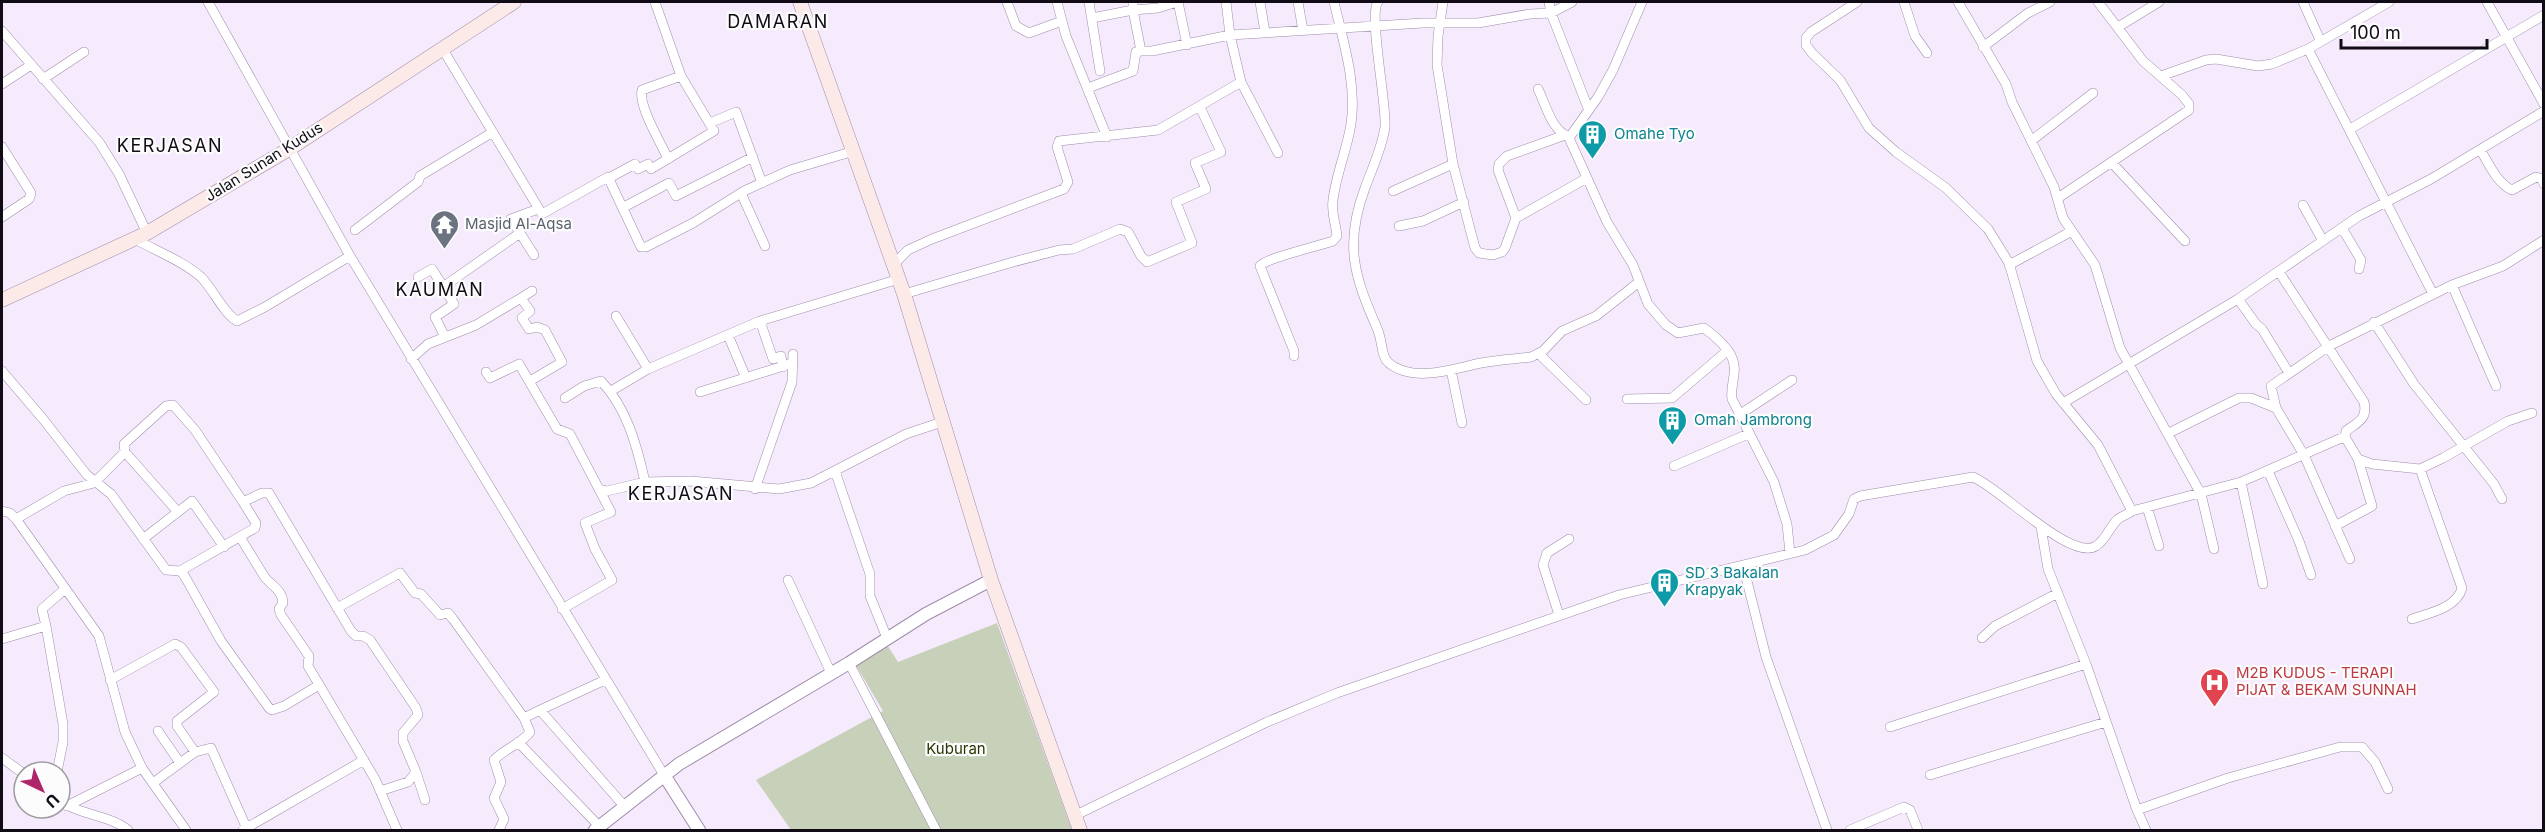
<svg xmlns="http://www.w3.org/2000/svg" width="2545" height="832" font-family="Inter,sans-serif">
  <rect width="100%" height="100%" fill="#f6eafd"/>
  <path fill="#c7d1b9" d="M997,623L1072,830H791L756,780L883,711L853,660L884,640L898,662Z"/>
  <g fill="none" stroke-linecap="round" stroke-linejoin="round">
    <defs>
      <path id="minor" d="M208,2L350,256L664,775
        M1007,2L1016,26L1029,33L1062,21
        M1057,2L1066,36L1107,137
        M1089,2L1100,71
        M1133,2V10L1158,8L1177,2
        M1178,2L1187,45
        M1260,2L1265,32
        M1298,2L1303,31
        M1378,2C1368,13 1387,105 1385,127C1382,148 1372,169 1365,188C1344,244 1354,276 1377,328C1386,349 1376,362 1404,371C1428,378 1457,368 1481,363C1497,360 1514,359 1531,357L1543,351L1562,331L1596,316L1639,282
        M1443,2L1438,36L1437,65L1453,164L1475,248L1479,253L1493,255L1502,252L1505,248L1516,218L1498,170L1499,164L1507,156L1565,135
        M1549,2L1551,13L1588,108
        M1642,2L1613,70L1598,97L1569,138L1607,222L1633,265L1648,304L1666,325L1678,333L1704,328C1714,335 1733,351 1734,365C1736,376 1730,387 1732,399L1774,482L1787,524L1790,553
        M1857,2L1811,32L1806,38V45L1812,53L1840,80L1869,128L1896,152L1946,188L1988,229L2009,263L2037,361L2056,394L2098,445L2132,511
        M1904,2L1915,36L1927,53
        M1958,2L2006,84L2012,102L2054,187L2063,218L2095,265L2120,348L2201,494L2214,549
        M2303,2L2320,40
        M2487,2L2544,104
        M1092,18L1133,10L1141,51H1152L1230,35L1423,23H1478L1530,14L1551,13L1572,2
        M2118,27L2159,2
        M2,31L99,142L119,174L147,233
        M1983,47L2028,13L2050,2
        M442,48L542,214L608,177L641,247H646L693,223L744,191L790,170L854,151
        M2308,49L2433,294
        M2161,76L2206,60L2216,59L2258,66L2272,64L2308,49L2389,2
        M43,79L84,52
        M1241,82L1278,153
        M2,84L31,65
        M1088,88L1133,71L1136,52L1141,51
        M1538,89C1545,103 1552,131 1568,136
        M710,123L736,112L762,183
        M2350,129L2544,15
        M2031,141L2093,93
        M2,147L31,193L29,199L2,217
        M2481,151C2489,164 2497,183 2512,190L2536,177L2542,179L2544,184
        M668,159C661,143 638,106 642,90L681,76
        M2112,163L2185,241
        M609,178L635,164L638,169L648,164L651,169L714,131L681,76L655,2
        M1393,191L1453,164
        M741,193L765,246
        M2058,198L2189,110V104L2182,95L2143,61L2098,2
        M2303,205L2323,241
        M624,207L669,183L676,196L753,157
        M1516,218L1587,178
        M1399,226L1423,221L1464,202
        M2342,228L2361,260L2359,269
        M355,230L418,182L420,176L493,132
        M520,233L534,255
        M135,239C156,251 183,261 201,277C213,289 224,314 237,321L265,307L350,256
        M894,264L908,250L932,239L1064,189L1068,182L1057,147L1059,141L1158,130L1241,82L1230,35L1226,2
        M2009,265L2072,231
        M2279,272L2364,402C2368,419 2358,422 2346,431L2345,437
        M418,277L432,269L454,304L435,317L445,337
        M2452,285L2496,386
        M443,287L520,233L511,219L538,209
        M904,294L1013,262L1059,250L1073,249L1120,229L1128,232L1141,256L1147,262L1192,243L1176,202L1206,189L1195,163L1221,152L1200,107
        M521,298L532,291
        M2238,299L2256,324L2262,329L2289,373
        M616,316L648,369
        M760,321L773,359L781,356L783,367
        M2374,322L2414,384L2494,484L2502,499
        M728,335L746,378
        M1539,354L1586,400
        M1294,356V351L1260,266C1266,258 1319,246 1333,241L1337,236C1336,225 1331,212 1333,200C1336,174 1347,150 1351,124C1357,83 1343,41 1334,2
        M411,359L428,344L476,325L521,298L530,311L522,318L529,329L537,327L545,330L562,362L530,381
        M1451,370L1462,423
        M2,371L43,419L87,475L111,494L166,570L180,571L184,575L221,641L269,708L272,710L284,706L319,685
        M486,372L490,378L519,364L557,429L570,434L611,512L585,523L595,549L612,580L562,609
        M611,391L648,369L760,321L899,279
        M700,392L793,363
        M565,398L584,386L601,381C627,408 637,446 645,482
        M1627,399L1672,398L1727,351
        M2063,403L2238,299L2359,216L2431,179L2544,111
        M1739,415L1792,380
        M2169,433L2239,398H2251L2276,408
        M125,452L177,511
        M1674,466L1748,434
        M835,471L870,574V596L887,638
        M2268,471L2299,541L2311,575
        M2241,482L2263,584
        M599,489L607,491L645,482L691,481L779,489L811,483L906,434L942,422
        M755,489L792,382L793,354
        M2147,507L2159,546
        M2,511L10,513L16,519L99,636L125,732L142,768
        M16,519L64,491L94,483L125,452L124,444L166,406L173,405L195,430L243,502L262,493H269L351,631L356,636H363L370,640L416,708L418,715L403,733V741L416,772L408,782L380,791
        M2335,526L2372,506L2358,459
        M2041,527L2048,569L2086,664L2137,810L2146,830
        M240,537C248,550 256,563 264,576C271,586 282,589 283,603L279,609L281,615L309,656L308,666L375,779L397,830
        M143,539L192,501L224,547
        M2350,559L2304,455L2276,408L2271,386L2329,346L2452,285L2503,266L2544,240
        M1743,565L1766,657L1827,830
        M180,571L255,528L256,523L243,502
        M788,580L831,673
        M337,608L400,573L415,593L421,594L440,615L448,613L453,619L524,718L530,732C523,743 504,749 494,760L501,782L494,798L504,819L499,830
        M1559,615L1543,565L1547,553L1569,539
        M2412,619C2429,613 2457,608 2462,588L2420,469
        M46,626L63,724V742L57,772
        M1982,638L1995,626L2058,593
        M2,639L46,626L42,609L65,589
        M849,663L936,830
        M110,680L175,644L181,647L214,692L177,721V726L195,752
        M540,710L605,680
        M524,718L540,710L625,807
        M1890,727L2086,664
        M158,731L180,763
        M518,742L600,827
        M2,758L24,774
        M416,772L425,800
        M1930,775L2106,722
        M153,783L195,752L211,748L247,829
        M60,800C80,816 108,814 128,830
        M67,806L142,768L186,830
        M2137,810L2228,778L2340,747H2362L2375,762L2388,789
        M1074,816L1267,722L1337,693L1619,595L1805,550L1834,535L1849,514L1854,499L1860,496L1973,477C1999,487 2071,562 2096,546C2105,541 2109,528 2117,520C2121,516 2127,515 2132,511L2241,482L2339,439L2345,437L2358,459L2372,464L2420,469L2443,458L2508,421L2532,413
        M243,830L364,760
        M1850,830L1904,807L1910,810L1918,830"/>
      <path id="tertiary" d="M664,775L699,830
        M595,830L679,764L849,663L926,614L991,580"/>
      <path id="secondary" d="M800,2L904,294L991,580L1080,830
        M2,300L147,233L289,149L514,2"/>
    </defs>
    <use href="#minor" stroke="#9f8daa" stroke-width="10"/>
    <use href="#tertiary" stroke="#9f8daa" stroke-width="14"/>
    <use href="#secondary" stroke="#9f8daa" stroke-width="15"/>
    <use href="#minor" stroke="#fff" stroke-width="9"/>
    <use href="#tertiary" stroke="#fff" stroke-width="12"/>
    <use href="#secondary" stroke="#fceae9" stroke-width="14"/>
  </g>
  <defs>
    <symbol id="building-pin" viewBox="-11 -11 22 30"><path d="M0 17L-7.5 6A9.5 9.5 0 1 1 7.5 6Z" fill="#0f9aa8" stroke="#fcfcfc"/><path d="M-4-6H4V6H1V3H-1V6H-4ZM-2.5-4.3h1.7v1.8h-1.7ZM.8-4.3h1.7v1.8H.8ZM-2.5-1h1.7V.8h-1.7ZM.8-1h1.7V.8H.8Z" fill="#fff"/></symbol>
    <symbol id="temple-pin" viewBox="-11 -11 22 30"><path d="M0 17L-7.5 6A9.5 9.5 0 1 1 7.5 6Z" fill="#6b7280" stroke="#fcfcfc"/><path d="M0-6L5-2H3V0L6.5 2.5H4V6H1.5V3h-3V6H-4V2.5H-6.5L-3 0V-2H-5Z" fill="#fff"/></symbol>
    <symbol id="hospital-pin" viewBox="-11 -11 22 30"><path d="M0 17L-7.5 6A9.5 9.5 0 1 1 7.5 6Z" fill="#e0444e" stroke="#fcfcfc"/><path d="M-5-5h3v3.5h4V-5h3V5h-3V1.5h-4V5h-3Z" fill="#fff"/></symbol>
  </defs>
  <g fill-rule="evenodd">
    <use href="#building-pin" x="1576" y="118" width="33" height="45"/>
    <use href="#temple-pin" x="428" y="208" width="33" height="45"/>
    <use href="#building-pin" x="1656" y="404" width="33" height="45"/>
    <use href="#building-pin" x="1648" y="566" width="33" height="45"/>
    <use href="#hospital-pin" x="2198" y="666" width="33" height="45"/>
  </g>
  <g text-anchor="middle" stroke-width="4.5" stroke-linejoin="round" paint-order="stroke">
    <g font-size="15" fill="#0d838f" stroke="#fcfcfc" text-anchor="start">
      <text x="1614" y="139">Omahe Tyo</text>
      <text x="1694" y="425">Omah Jambrong</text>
      <text x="1685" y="578">SD 3 Bakalan<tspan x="1685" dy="17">Krapyak</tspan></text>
    </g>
    <g font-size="15" fill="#110b15" stroke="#fcfcfc">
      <text transform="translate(264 162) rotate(-32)" y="5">Jalan Sunan Kudus</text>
    </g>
    <g font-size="15" fill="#5b616d" stroke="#fcfcfc" text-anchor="start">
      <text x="465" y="229">Masjid Al-Aqsa</text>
    </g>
    <g font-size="15" fill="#be3a42" stroke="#fcfcfc" text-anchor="start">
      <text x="2236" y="678">M2B KUDUS - TERAPI<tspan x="2236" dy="17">PIJAT &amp; BEKAM SUNNAH</tspan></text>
    </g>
    <g font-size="15" fill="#283802" stroke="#fcfcfc">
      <text x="956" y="754">Kuburan</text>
    </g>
    <g font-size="18" letter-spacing="1.5" fill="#110b15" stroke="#fcfcfc">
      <text x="778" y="28">DAMARAN</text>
      <text x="170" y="152">KERJASAN</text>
      <text x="440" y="296">KAUMAN</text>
      <text x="681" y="500">KERJASAN</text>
    </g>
  </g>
  <rect width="2545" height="832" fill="none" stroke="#110b15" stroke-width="6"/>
  <g transform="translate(42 790) rotate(136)"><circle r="28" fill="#fcfcfc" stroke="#9e9ca0" stroke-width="1.5"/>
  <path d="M0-4.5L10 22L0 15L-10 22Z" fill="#ae2669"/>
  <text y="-9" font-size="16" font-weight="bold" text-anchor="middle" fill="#110b15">U</text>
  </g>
  <path d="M2341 39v9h146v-9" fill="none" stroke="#110b15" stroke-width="3"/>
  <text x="2350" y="39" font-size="18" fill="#110b15" stroke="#fcfcfc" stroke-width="4.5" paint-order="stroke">100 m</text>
</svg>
